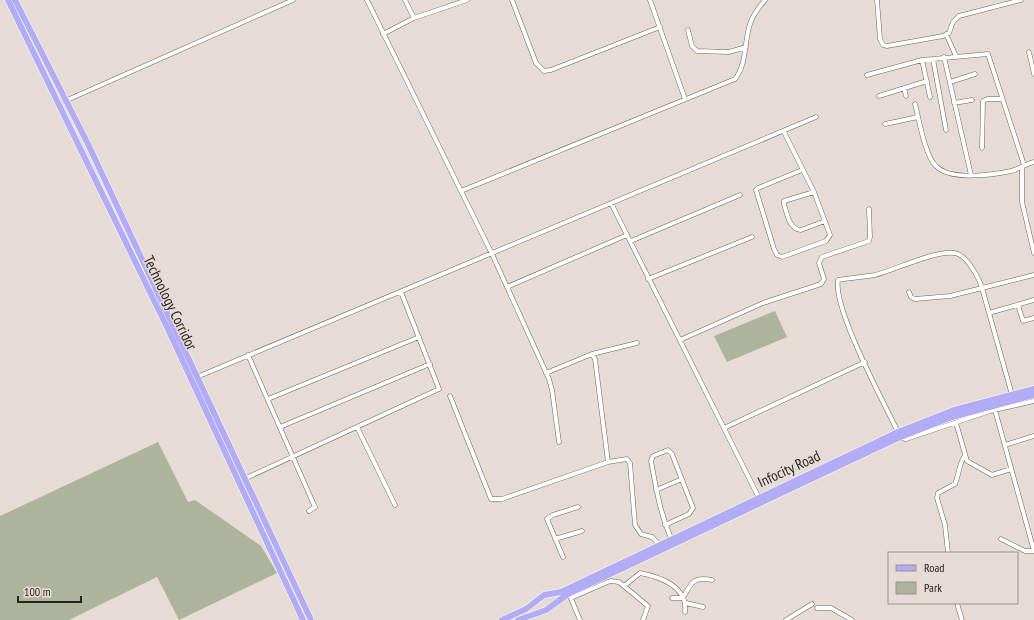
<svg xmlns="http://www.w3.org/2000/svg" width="1034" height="620" font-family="'PT Sans Narrow',sans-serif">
  <rect width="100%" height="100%" fill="#e7dcd5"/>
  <path fill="#acb59b" d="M775,311L787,337L727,362L714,336Z
    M158,442L188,502L195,500L261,546L277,573L179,620L157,577L69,620H0V516Z"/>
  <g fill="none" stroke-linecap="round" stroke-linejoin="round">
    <defs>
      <path id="minor" d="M367,0L492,254L549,379L552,390L559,442
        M405,0L414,18L467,0
        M512,0L536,63L544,71L551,70L660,27
        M650,0L685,99
        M877,0L880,39L883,45L887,46L943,36L949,33L953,22L959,16L1021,0
        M688,30L692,46L697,51L729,52L746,47
        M383,34L414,18
        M946,34L956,56
        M1029,52L1034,74
        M944,57L971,175
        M933,59L946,130
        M922,60L930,97
        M867,75L922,60L988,54L1024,165
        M950,82L975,74
        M904,88L906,96
        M879,96L927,81
        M65,101L293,0
        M954,103L972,100
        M915,104C919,119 925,156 936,166C950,181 992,175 1011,171C1019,169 1026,164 1034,162
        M885,124L918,117
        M784,132L814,192L830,235L826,241L782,257L777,255L774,249L756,190L758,188L802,170
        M982,148L983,101L987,99H1001
        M1022,167V202L1034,253
        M461,191L735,79C747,64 744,42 750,24C753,15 758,8 765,0
        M814,192L784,201V204C787,214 789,229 801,230L825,221
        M611,203L759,498
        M631,241L740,195
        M648,279L752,237
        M507,287L627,235
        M1018,305L1023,321L1034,318
        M989,313L1034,300
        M680,340L763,303L821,284L824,279L819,263L822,257L869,241L870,237L869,209
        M592,354L637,343
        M248,355L314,505L315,507L309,511
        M546,373L592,354L595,359L608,462
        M197,377L816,117
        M1012,395L982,288L1034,275
        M450,396L491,499H502L608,462L627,459L630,463L635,525L641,534L652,537L659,544
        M268,399L419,337
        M995,410L1034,551H1025L1001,539
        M956,423L967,461L992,475L1011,469
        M280,427L430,364
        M357,427L395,505
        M724,428L865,362
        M898,432C883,401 833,309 838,280C850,278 863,277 875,275C893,271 941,247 958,254C968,258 979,278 982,288L950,296L915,299L911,297L909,292
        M900,438L906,439L990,411L1034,401
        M1005,445L1034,436
        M244,479L439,389L401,292
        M656,490L682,479
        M665,525L689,514L693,508L672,454L668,450L653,456L651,461C656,488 660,513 671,538
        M555,539L582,531
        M948,553L945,525L937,498L938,493L955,484C960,472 958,466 965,455
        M563,557L547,519L553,515L578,507
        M624,586L640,573C661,577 688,587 685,612
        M570,596L580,620
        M571,598L610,581L619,582L648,606L643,620
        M672,598H683C691,583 693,576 712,580
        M686,603L703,607
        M957,603L962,620
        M817,608H831L852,620
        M786,620L812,604"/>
      <path id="primary" d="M8,0L166,325L303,620
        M15,0L88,144L311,620
        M502,620L526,609L544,595L561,592L898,432L954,410L1034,389
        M518,620L546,610L568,594L898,438L952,417L1034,395"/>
    </defs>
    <use href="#minor" stroke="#6a615c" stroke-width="5"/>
    <use href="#primary" stroke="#fff" stroke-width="7"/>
    <use href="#minor" stroke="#fff" stroke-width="4"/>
    <use href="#primary" stroke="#b2acf4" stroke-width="6"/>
  </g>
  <g text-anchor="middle" stroke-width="3" stroke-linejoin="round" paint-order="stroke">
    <g font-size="15" fill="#272320" stroke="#e7dcd5">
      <text transform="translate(170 303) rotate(64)" y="5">Technology Corridor</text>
      <text transform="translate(789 469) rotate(-25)" y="5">Infocity Road</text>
    </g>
  </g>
  <rect x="888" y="552" width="130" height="52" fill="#e7dcd5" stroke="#9a928d"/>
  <rect x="896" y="565" width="20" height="6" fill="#b2acf4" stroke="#9a928d"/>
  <text x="924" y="572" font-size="12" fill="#272320">Road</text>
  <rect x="896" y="582" width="20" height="12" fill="#acb59b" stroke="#9a928d"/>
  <text x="924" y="592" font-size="12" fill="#272320">Park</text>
  <path d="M18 596v6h63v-6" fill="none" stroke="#272320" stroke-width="2"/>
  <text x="24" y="596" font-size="12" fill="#272320" stroke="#e7dcd5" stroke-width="3" paint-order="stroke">100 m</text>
</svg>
